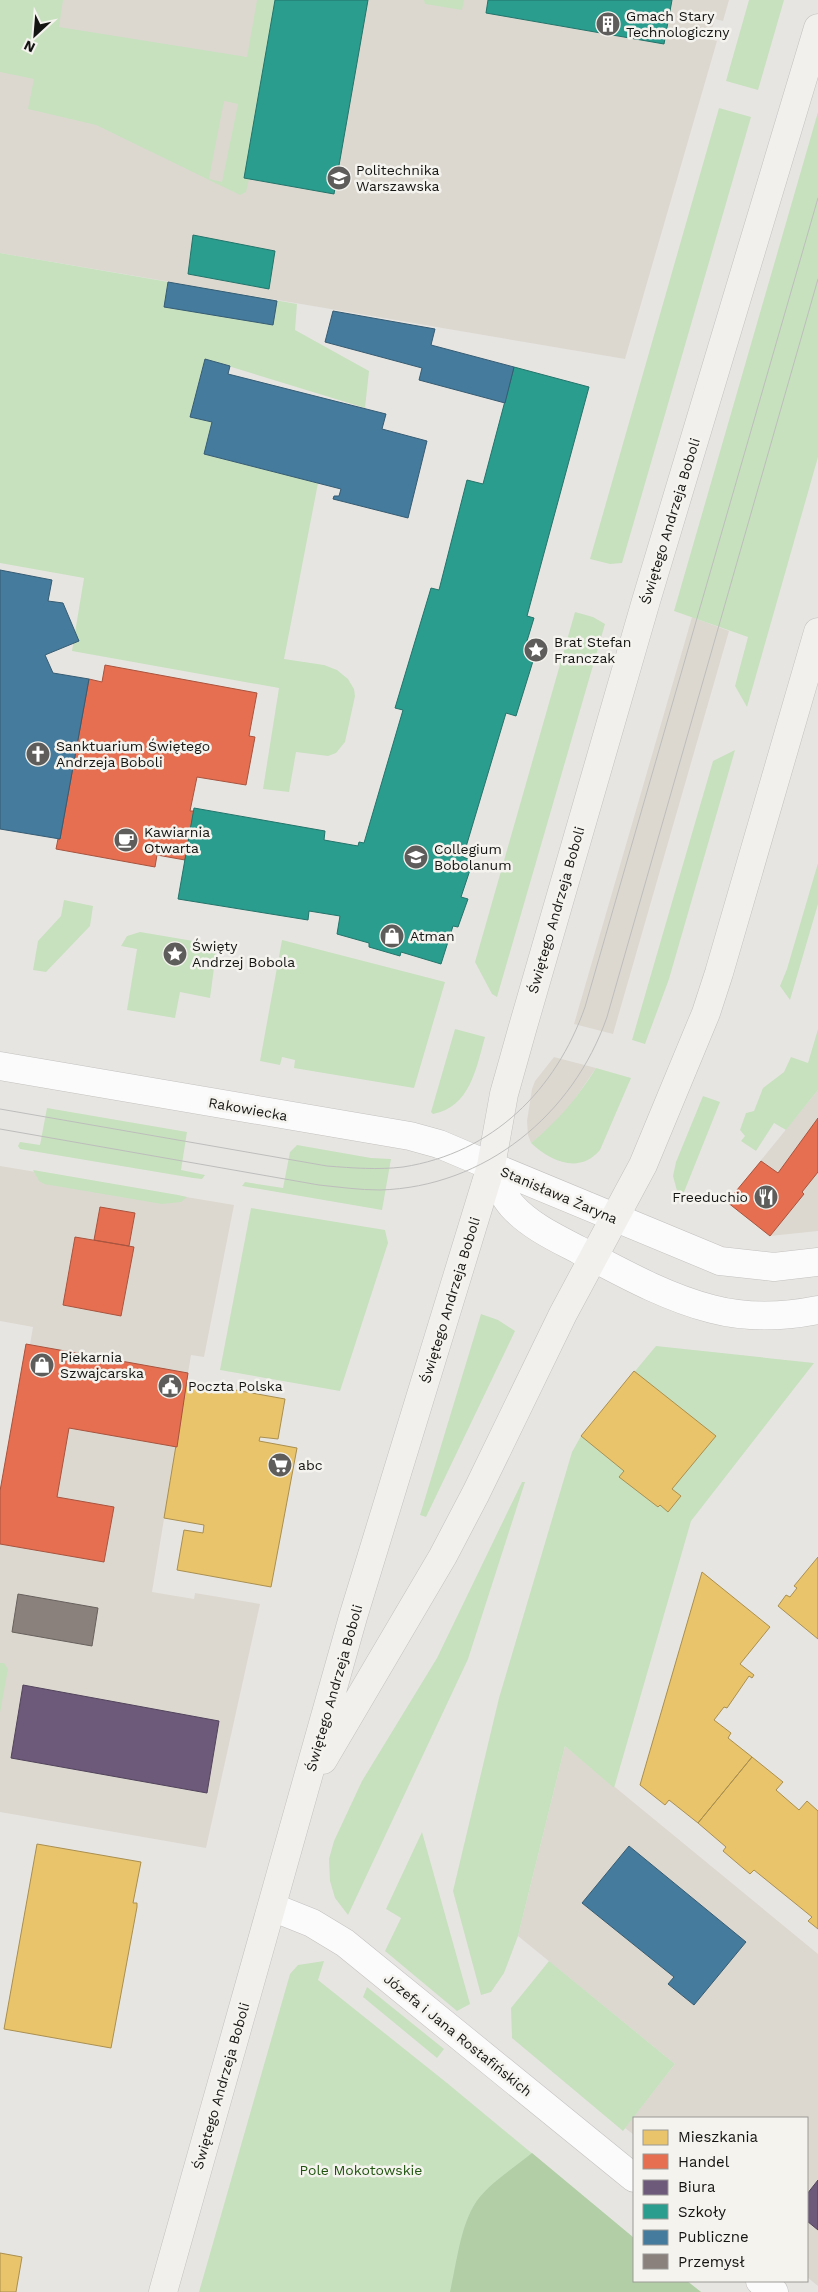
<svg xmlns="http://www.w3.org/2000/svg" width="818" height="2292" font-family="'Work Sans',sans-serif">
  <rect width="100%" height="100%" fill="#e7e5e2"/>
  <path fill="#dcd8d0" d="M0,0H729L723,21L715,19L709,39L717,41L625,359L0,253Z
    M692,617L729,631L613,1034L574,1024Z
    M554,1057L596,1068L568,1109L550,1128L531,1143L528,1135L527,1121L532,1089L535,1081Z
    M818,1090V1231L770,1236L727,1202Z
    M0,1166L234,1205L204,1357L191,1355L152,1592L194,1599L195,1593L260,1604L206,1848L0,1812V1491L26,1344H30L33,1327L0,1321Z
    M565,1746L818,1954V2286L807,2277V2118H634V2135L625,2128L675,2064L518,1936Z"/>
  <path fill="#c7e1be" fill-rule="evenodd" d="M0,0H63L59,27L247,57L257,0H275L244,178L249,179L246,192L240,195L96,125L28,109L34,79L0,72ZM224,101L238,104L222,182L209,179Z
    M424,0H464L462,10L425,4Z
    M749,0H784L758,90L726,81Z
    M719,108L751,117L622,563L610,564L590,559Z
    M818,112V457L747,707L735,686L748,637L674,611Z
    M0,253L297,304L295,330L369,371L365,408L205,359L190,417L212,422L204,454L318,483L284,659L324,665L337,670L348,679L354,689L355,696L345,742L336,753L328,756L296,752L289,792L263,789L279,688L72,651L84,578L0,563Z
    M575,612L593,617L605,624L497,997L492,994L475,962Z
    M735,750L669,979L645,1044L632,1040L713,761Z
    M818,863V904L790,1000L780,986L787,969Z
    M64,900L93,906L90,926L46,972L33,970L38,941L61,916Z
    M140,932L217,945L210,998L180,992L175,1018L127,1010L137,949L121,946L127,936Z
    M282,940L445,982L414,1088L294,1068L295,1060L282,1057L280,1065L260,1061Z
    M455,1029L485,1037C476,1069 470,1107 433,1114L431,1112Z
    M818,1029V1090L786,1130L774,1123L756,1151L741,1141L745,1136L740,1130L746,1113L754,1111L763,1088L784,1072L791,1057L808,1063Z
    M596,1068L631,1078L600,1150C580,1174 551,1162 531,1143C558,1121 578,1097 596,1068Z
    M703,1096L720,1102L680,1202L673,1176L676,1162Z
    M47,1108L187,1132L181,1170L205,1175L202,1179L193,1178L20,1149L18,1146L20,1142L40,1145Z
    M297,1145L371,1158L391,1159L382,1210L242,1186L245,1182L283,1188L290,1152Z
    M33,1170L178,1195L187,1197L181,1202L162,1204L44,1184L39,1181Z
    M251,1208L385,1230L388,1243L340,1391L220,1370Z
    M481,1314L498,1320L515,1331L426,1517L420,1515Z
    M656,1346L814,1363L691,1521L614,1788L565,1746L518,1936L504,1973L491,1992L481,1995L453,1891L499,1698L572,1452L581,1436Z
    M522,1482H525L468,1659L348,1915L335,1898L330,1881L329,1859L334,1841L362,1781L437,1658Z
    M0,1663H4L8,1669L0,1713Z
    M422,1832L470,2004L457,2011L385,1951L401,1918L386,1909Z
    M324,1961L318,1980L447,2083L634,2238V2281H687L701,2292H199L290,1974L298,1965Z
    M549,1961L675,2064L623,2131L512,2038L511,2008Z
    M367,1987L444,2049L437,2058L363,1997Z"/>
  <path fill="#b1cea7" d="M532,2153L634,2238V2281H687L701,2292H450C456,2266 460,2230 473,2207C485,2185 513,2169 532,2153Z"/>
  <path fill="#e9c46a" stroke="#a98f50" d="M634,1371L716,1436L672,1489L681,1496L668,1512L660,1505L658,1507L619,1477L624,1471L581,1436Z
    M191,1382L285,1399L278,1439L260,1437L259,1441L297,1448L271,1587L177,1570L184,1530L203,1533L204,1525L164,1518L186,1385L190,1386Z
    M818,1557V1639L778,1606L786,1595L790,1597L797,1588L794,1586Z
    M702,1572L770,1627L740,1664L754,1675L752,1678L749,1676L727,1708L724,1707L714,1720L731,1733L728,1738L752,1757L698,1823L669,1800L665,1805L640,1785Z
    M752,1757L783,1782L776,1790L799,1810L807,1801L818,1811V1929L808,1921L812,1917L754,1870L750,1874L723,1851L726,1847L698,1823Z
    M37,1844L141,1862L133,1903H137V1907L111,2048L4,2029Z
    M0,2253L22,2257L16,2292H0Z"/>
  <path fill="#e76f51" stroke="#a8543e" d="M105,665L257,693L249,736L255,737L246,785L197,777L190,811H194L185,860L157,855L155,867L56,849L58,839H60L89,679L102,682Z
    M818,1118V1172L802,1192L804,1194L770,1236L727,1202L761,1161L778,1173Z
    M100,1207L135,1213L129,1246L94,1240Z
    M75,1237L134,1247L121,1316L63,1305Z
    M26,1344L188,1373L177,1447L69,1428L57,1497L114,1507L104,1562L0,1544V1491Z"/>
  <path fill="#6d597a" stroke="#52445b" d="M23,1685L219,1721L207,1793L11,1758Z
    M818,2180V2230L807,2221V2194Z"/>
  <path fill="#2a9d8f" stroke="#23746a" d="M275,0H368L334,194L244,178Z
    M488,0H672L664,44L486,13Z
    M193,235L275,251L269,289L188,274Z
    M514,367L589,387L527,616L534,618L527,641L538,645L516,716L506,713L463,857L473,861L461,897L468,899L458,927L453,926L441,964L401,952L400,956L369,947V943L337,934L340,916L309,911L308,920L178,899L194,808L325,831L324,840L358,846L359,842L364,843L403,710L395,708L431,588L439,590L467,480L483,484Z"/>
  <path fill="#457b9d" stroke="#365c73" d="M168,282L277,301L273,325L164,307Z
    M333,311L435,329L431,345L514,367L505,403L419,380L422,368L325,342Z
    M205,359L230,366L228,374L386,414L382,429L427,441L408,518L333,499L334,496H339L341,489L204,454L212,422L190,417Z
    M0,570L52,580L48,601L63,603L79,641L45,655L53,673L89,679L60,839L0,829Z
    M629,1846L746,1942L694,2005L668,1984L674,1977L582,1903Z"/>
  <path fill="#8a817c" stroke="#67605c" d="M18,1594L98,1608L92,1646L12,1632Z"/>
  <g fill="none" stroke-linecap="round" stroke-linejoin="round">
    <defs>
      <path id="minor" d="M491,1166C497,1180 502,1195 512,1206C530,1226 556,1238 579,1250C621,1272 665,1297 712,1309C746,1318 783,1317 818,1310
        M491,1166L720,1261L774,1267L818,1262
        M272,1907L312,1923L345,1943L634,2178
        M760,2281L774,2292"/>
      <path id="tertiary" d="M0,1066L410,1136L439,1144L491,1166"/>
      <path id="secondary" d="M323,1760L443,1556L476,1493L563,1314L643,1165L706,1013L719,973L818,632
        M163,2292L353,1617L491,1166L504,1094L522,1030L646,601L818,28"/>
    </defs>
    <use href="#minor" stroke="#c3c1bf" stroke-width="29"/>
    <use href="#tertiary" stroke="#c3c1bf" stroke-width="29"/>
    <use href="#secondary" stroke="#c3c1bf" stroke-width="29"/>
    <use href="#minor" stroke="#fbfbfb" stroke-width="28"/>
    <use href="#tertiary" stroke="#fbfbfb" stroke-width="28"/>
    <use href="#secondary" stroke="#f1f0ed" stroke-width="28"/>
    <path stroke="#bdbdbc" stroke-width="1" d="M0,1109L327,1166C353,1168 378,1170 403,1167C493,1153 556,1090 585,1007L818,198
      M0,1129L319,1185C339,1187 359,1190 380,1190C485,1187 573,1115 607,1017L818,279"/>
  </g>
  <defs>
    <symbol id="building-disc" viewBox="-11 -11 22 22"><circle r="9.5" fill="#5e5d5b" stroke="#f5f3ee"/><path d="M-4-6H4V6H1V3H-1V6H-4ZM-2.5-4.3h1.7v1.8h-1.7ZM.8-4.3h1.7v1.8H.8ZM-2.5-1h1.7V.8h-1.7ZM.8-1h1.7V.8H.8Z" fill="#fff"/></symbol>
    <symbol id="university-disc" viewBox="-11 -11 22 22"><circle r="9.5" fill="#5e5d5b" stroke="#f5f3ee"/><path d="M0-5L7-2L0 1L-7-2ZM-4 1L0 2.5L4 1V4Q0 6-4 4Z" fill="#fff"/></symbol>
    <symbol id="sight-disc" viewBox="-11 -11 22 22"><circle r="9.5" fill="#5e5d5b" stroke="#f5f3ee"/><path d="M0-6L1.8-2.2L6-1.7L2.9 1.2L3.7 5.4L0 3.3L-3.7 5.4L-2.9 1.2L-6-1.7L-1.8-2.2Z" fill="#fff"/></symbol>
    <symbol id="church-disc" viewBox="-11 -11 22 22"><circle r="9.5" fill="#5e5d5b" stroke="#f5f3ee"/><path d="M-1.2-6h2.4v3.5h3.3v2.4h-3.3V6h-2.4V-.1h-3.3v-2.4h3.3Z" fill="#fff"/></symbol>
    <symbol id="cafe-disc" viewBox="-11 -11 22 22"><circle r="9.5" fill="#5e5d5b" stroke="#f5f3ee"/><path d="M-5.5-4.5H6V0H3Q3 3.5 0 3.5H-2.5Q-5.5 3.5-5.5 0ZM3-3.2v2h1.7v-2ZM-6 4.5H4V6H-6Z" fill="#fff"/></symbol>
    <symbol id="shop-disc" viewBox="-11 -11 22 22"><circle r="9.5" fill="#5e5d5b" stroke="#f5f3ee"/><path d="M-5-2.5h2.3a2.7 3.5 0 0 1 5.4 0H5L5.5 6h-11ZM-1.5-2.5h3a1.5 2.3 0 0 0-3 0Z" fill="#fff"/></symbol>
    <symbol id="restaurant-disc" viewBox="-11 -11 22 22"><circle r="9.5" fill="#5e5d5b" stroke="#f5f3ee"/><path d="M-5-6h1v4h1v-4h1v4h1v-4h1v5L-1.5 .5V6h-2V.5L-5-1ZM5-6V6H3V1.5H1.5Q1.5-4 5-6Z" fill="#fff"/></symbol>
    <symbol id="civic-disc" viewBox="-11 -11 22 22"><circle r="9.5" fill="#5e5d5b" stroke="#f5f3ee"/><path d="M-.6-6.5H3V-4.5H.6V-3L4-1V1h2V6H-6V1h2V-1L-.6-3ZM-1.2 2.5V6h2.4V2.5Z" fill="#fff"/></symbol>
    <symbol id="supermarket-disc" viewBox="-11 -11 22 22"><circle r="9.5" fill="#5e5d5b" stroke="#f5f3ee"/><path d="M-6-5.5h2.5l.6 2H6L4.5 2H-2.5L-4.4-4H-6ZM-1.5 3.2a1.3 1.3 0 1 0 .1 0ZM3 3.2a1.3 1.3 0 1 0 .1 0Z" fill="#fff"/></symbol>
  </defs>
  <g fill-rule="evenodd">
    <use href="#building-disc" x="594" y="10" width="28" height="28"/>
    <use href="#university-disc" x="325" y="164" width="28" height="28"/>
    <use href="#sight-disc" x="522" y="636" width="28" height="28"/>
    <use href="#church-disc" x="24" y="740" width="28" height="28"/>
    <use href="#cafe-disc" x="112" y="826" width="28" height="28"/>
    <use href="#university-disc" x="402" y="843" width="28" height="28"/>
    <use href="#shop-disc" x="378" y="922" width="28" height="28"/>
    <use href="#sight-disc" x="161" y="940" width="28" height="28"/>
    <use href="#restaurant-disc" x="752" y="1183" width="28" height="28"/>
    <use href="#shop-disc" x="28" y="1351" width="28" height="28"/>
    <use href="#civic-disc" x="156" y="1372" width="28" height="28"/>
    <use href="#supermarket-disc" x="266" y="1451" width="28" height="28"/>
  </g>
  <g text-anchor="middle" stroke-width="5" stroke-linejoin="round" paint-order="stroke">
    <g font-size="14" fill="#141412" stroke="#f5f3ee" text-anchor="start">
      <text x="626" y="21">Gmach Stary<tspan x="626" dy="16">Technologiczny</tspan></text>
      <text x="356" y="175">Politechnika<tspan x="356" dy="16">Warszawska</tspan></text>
      <text x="554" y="647">Brat Stefan<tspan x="554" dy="16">Franczak</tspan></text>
      <text x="56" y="751">Sanktuarium Świętego<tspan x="56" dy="16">Andrzeja Boboli</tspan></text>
      <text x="144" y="837">Kawiarnia<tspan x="144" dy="16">Otwarta</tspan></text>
      <text x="434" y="854">Collegium<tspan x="434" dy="16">Bobolanum</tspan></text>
      <text x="410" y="941">Atman</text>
      <text x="192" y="951">Święty<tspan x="192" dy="16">Andrzej Bobola</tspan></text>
      <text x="748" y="1202" text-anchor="end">Freeduchio</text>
      <text x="60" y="1362">Piekarnia<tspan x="60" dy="16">Szwajcarska</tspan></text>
      <text x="188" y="1391">Poczta Polska</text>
      <text x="298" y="1470">abc</text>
    </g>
    <g font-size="14" fill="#141412" stroke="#f5f3ee">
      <text transform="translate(670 521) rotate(-73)" y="5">Świętego Andrzeja Boboli</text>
      <text transform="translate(556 910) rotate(-74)" y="5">Świętego Andrzeja Boboli</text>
      <text transform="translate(248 1109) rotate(10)" y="5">Rakowiecka</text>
      <text transform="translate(559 1195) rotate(23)" y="5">Stanisława Żaryna</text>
      <text transform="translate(450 1300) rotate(-73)" y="5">Świętego Andrzeja Boboli</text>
      <text transform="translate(334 1688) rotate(-74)" y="5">Świętego Andrzeja Boboli</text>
      <text transform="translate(458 2035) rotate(39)" y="5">Józefa i Jana Rostafińskich</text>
      <text transform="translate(221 2086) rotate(-74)" y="5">Świętego Andrzeja Boboli</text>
    </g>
    <g font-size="14" fill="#1f540f" stroke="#f5f3ee">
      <text x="361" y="2175">Pole Mokotowskie</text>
    </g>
  </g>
  <rect x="633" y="2117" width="175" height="165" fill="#f5f3ee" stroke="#9b9a96"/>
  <rect x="643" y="2130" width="25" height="15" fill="#e9c46a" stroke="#9b9a96"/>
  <text x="678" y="2142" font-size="15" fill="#141412">Mieszkania</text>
  <rect x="643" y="2154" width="25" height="15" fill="#e76f51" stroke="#9b9a96"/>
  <text x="678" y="2167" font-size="15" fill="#141412">Handel</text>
  <rect x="643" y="2180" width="25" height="15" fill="#6d597a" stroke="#9b9a96"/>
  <text x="678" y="2192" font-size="15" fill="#141412">Biura</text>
  <rect x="643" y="2204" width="25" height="15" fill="#2a9d8f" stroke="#9b9a96"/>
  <text x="678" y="2217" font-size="15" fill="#141412">Szkoły</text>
  <rect x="643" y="2230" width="25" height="15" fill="#457b9d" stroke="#9b9a96"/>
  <text x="678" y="2242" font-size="15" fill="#141412">Publiczne</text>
  <rect x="643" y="2254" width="25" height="15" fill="#8a817c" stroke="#9b9a96"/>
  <text x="678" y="2267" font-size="15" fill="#141412">Przemysł</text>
  <g transform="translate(35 35) rotate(206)" stroke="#f5f3ee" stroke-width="4" paint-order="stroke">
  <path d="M0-4L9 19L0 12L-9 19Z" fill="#141412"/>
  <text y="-8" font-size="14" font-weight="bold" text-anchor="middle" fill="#141412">N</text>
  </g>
</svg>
